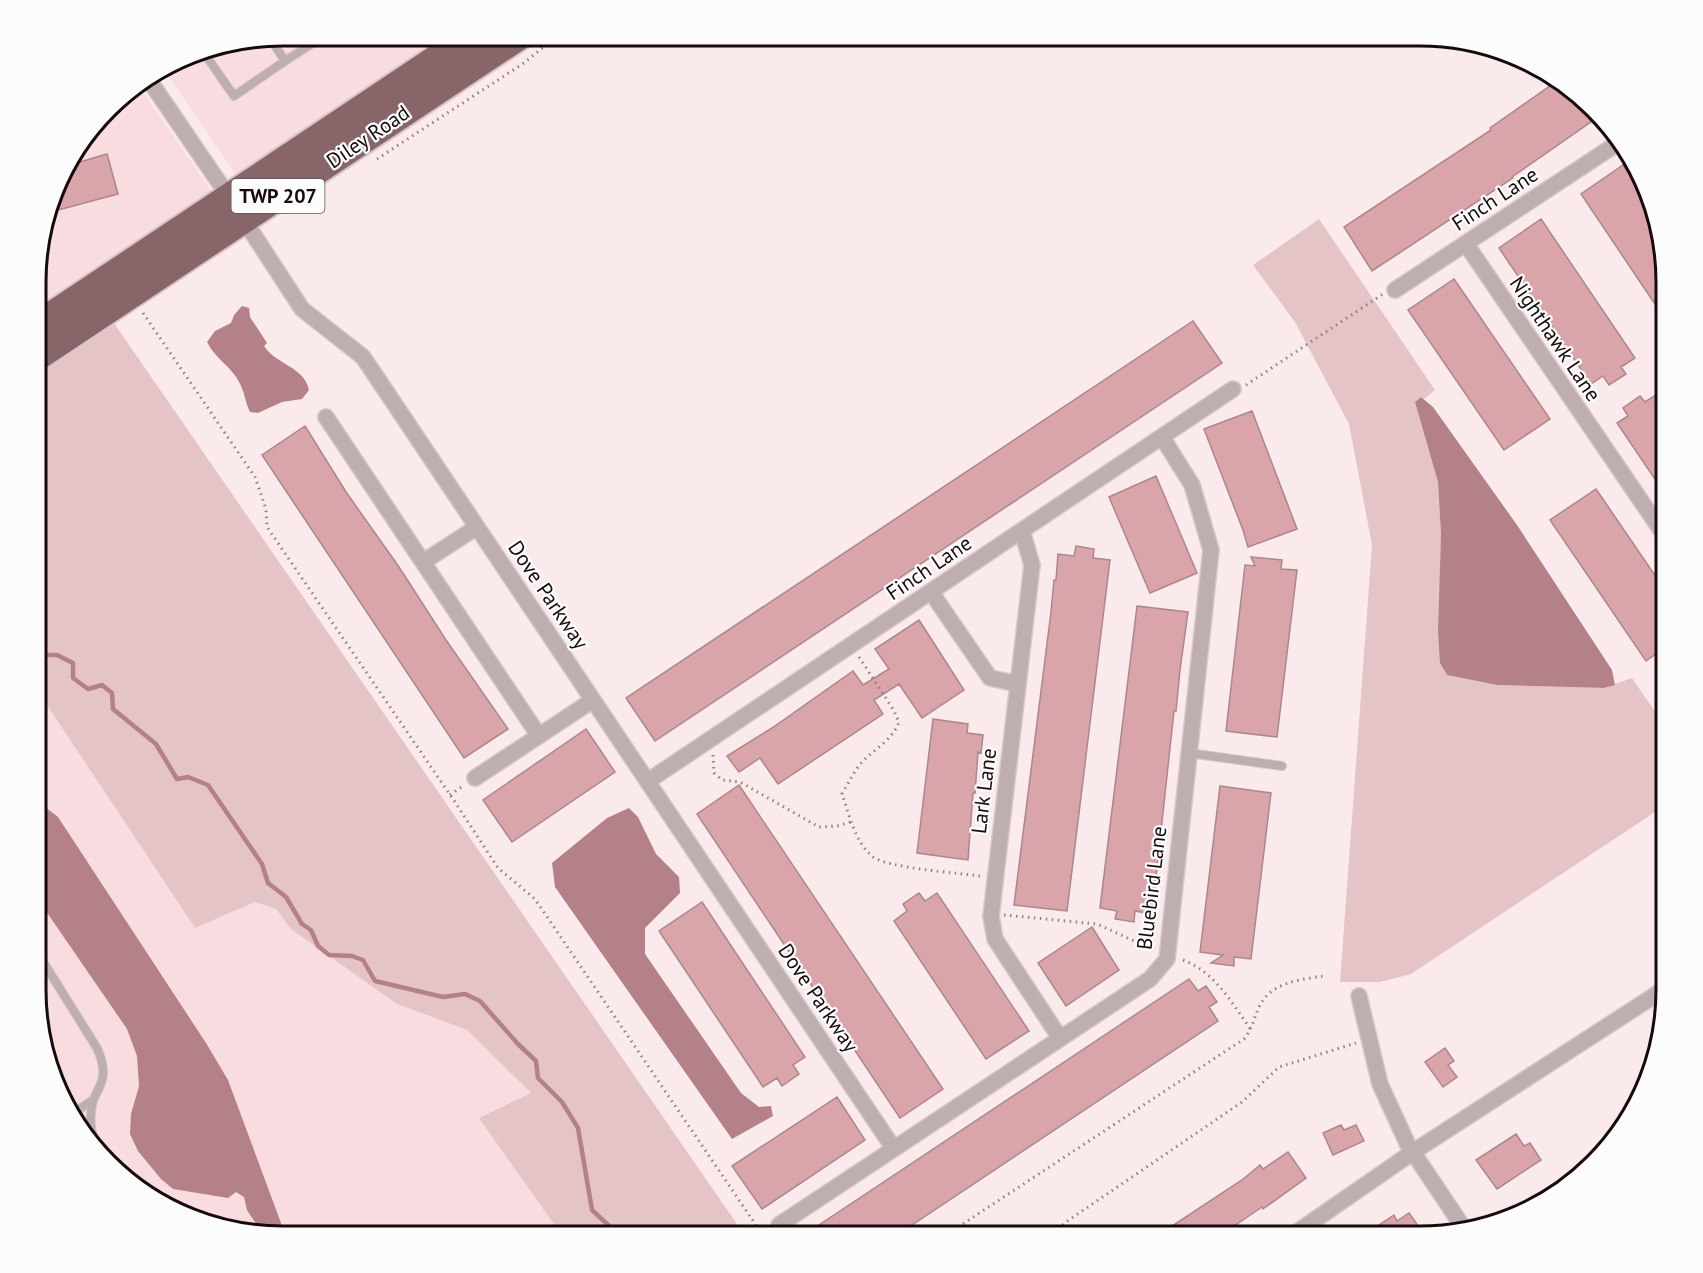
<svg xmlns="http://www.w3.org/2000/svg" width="1703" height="1273" font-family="'PT Sans',sans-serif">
  <rect width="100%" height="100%" fill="#faeaec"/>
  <path fill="#f9dcdf" d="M283,36H450L237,176L165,71L203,49Z
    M139,86L214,195L38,313V250L69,160L120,97Z
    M37,690L195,928L255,902L276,909L292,929L397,1004L467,1030L532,1094L480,1118L563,1237L267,1236L188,1218L120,1176L62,1100L37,1007Z"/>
  <path fill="#e5c4c7" d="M1319,219L1435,390L1424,399L1421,397L1415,402L1438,482L1441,535L1440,663L1447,675L1497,685L1604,688L1632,678L1667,729V804L1411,974L1380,982H1340L1372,545L1349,424L1295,322L1253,265Z
    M109,316L746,1237H563L479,1118L531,1093L467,1030L397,1004L291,929L276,909L255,902L195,928L37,690L38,365Z"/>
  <path fill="#b48188" d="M242,306L249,308L250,317L267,343L264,346C275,364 305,367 309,390L302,399L282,402L258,413L250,412C245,402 245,392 238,380C230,366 214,357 207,342L215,331L231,323L234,315Z
    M1421,397L1433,407L1517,525L1612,670L1615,685L1604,688L1497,685L1447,675L1440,663L1438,632L1441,535L1438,482L1415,402Z
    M37,807H45L58,817L206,1043L228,1080L281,1223L282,1234L279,1236H264L247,1210L244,1197L236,1192L228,1198L173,1189L161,1179L138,1151L130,1134L131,1114L139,1086L137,1056L127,1029L37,898Z
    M629,808L638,817L656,854L679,877L680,893L645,928V954L741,1093L759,1107L771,1106L773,1116L732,1139L555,887L552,863L607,818Z"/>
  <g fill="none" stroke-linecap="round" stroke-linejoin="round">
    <path stroke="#b48188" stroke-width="4.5" d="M37,644L46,655H57L73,663V678L88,689L102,685L112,693L113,709L156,744L177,779L188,777L208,785L262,864L268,883L286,897L302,924L311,930L318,946L329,955L352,956L363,960L375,981L443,997L465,994L480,1001L518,1044L536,1061L538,1078L562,1102L578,1128L592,1210L621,1237"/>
  </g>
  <path fill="#d9a5ab" stroke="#ab878b" stroke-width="1.5" d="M1557,81L1583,97L1598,117L1512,177L1513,178L1372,271L1344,227L1491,130L1490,128Z
    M76,150L80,162L107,154L118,194L51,212L69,160Z
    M1623,165L1649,203L1667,282V322L1581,194Z
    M1541,219L1635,358L1621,367L1626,374L1609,385L1603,376L1591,384L1499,248Z
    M1454,279L1550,419L1504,450L1408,310Z
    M1193,321L1222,363L655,741L626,698Z
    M1659,393L1667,406V497L1617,423L1628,416L1623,408L1640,396L1645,402Z
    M1252,411L1297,529L1248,547L1243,530L1204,429Z
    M305,426L346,492L399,567L446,640L508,729L464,758L262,455Z
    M1156,476L1197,573L1150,593L1109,497Z
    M1596,489L1667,593V646L1646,661L1550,520Z
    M1076,546L1094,549L1093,558L1110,560L1067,911L1014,905L1051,612L1054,580H1056L1058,554L1074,556Z
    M1251,557L1282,560L1281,569L1297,570L1277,737L1226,731L1245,565L1255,566Z
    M1137,606L1188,612L1180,670L1176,711H1174L1152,914L1135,911L1134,922L1115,919L1117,911L1100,908Z
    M919,620L964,690L922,718L899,684L874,700L883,714L778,784L760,758L739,772L727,756L772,728L853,671L863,685L889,669L875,649Z
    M933,719L968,724L967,733L983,735L981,753L978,752L975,793H973L968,860L917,853Z
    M586,729L615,772L512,842L483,800Z
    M739,785L943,1089L900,1118L697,814Z
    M1220,786L1271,793L1251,959L1234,957V966L1211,963L1223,955L1200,952Z
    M919,893L925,901L937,893L1029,1031L986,1059L894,921L907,911L903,904Z
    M702,902L805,1057L793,1065L799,1074L782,1086L777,1078L763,1087L659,931Z
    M1092,927L1119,970L1066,1006L1038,963Z
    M1189,979L1198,991L1206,986L1217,1002L1209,1007L1218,1021L894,1237H801Z
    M1445,1048L1454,1061L1448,1065L1457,1077L1443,1087L1425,1062Z
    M837,1097L865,1140L762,1209L732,1166Z
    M1341,1125L1344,1130L1356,1125L1364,1141L1333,1155L1323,1133Z
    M1516,1134L1524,1146L1530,1143L1541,1160L1497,1189L1476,1160Z
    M1288,1152L1306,1178L1263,1209L1262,1207L1218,1237H1174L1169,1228L1242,1180L1260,1165L1263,1169Z
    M1409,1213L1419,1227L1404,1237H1388L1379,1225L1394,1215L1397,1221Z"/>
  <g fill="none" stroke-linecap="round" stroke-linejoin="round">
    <defs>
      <path id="lane" d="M202,50L234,96L285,61L270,38
        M285,61L324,36
        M1189,753L1282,766
        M37,952L97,1048C101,1057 104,1066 103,1075C102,1086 96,1092 93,1101C89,1116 90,1129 95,1143
        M72,1114L93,1100"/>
      <path id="street" d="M149,80L229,197L302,309L363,357L894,1149
        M1466,244L1667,539
        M1395,290L1618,143
        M326,417L539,736
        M1022,531L1032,565L991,916L995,939L1060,1038
        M423,562L477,527
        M931,592L990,678L1018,684
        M475,778L593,700
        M648,781L1233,389
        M1359,996L1380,1084L1408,1145L1463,1227
        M779,1225L1150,979L1167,959L1211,550L1192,485L1162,437
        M1290,1237L1413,1152L1666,988"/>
      <path id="highway" d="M38,325L471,36
        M38,356L519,36"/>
    </defs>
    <use href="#lane" stroke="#d6c6c8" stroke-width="10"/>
    <use href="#street" stroke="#d6c6c8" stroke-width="18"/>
    <use href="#highway" stroke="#d6c6c8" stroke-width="32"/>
    <path stroke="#908183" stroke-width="3" stroke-dasharray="1.5 4.5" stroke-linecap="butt" d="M377,159L524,63L557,36
      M143,313L255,477L266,509L267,527L455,802L498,868L535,899L764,1237L768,1234
      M1246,385L1383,294
      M859,657L893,709L899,722C892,740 876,748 863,761C854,771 849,782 842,794C849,814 855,842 872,856C885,868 959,873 980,876
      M713,755L714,773L722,780L740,782L819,827L837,826L851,822
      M450,795L463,786
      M1004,915L1097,924L1154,950
      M1183,960C1215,972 1232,1003 1251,1030
      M943,1237L1244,1039C1253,1028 1254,1017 1260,1005C1272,982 1302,979 1325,976
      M1049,1237L1066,1222L1242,1102L1279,1067L1356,1043"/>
    <use href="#lane" stroke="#bfaeb0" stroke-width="8"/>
    <use href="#street" stroke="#bfaeb0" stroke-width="15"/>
    <use href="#highway" stroke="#876569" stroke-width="28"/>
  </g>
  <g text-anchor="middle" stroke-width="4.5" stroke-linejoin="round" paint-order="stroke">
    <rect fill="#fcfcfc" stroke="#5c5354" stroke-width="1.5" x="231.5" y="179" width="93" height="34" rx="4.5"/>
    <g font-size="20" font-weight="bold" fill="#170a0c">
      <text x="278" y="203">TWP 207</text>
    </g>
    <g font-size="21" fill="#170a0c" stroke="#fcfcfc">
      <text transform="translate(368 137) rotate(-34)" y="7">Diley Road</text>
      <text transform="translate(1495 199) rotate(-33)" y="7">Finch Lane</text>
      <text transform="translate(1555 339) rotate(56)" y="7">Nighthawk Lane</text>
      <text transform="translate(929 568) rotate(-34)" y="7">Finch Lane</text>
      <text transform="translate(548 595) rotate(56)" y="7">Dove Parkway</text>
      <text transform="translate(984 791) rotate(-83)" y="7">Lark Lane</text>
      <text transform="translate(1152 888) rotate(-83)" y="7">Bluebird Lane</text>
      <text transform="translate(818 998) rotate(56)" y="7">Dove Parkway</text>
    </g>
  </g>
  <path d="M0 0H1703V1273H0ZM282 46H1420A236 236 0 0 1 1656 282V990A236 236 0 0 1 1420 1226H282A236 236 0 0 1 46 990V282A236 236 0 0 1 282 46Z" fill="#fcfcfc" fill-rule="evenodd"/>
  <path fill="none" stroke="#170a0c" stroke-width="3" d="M282 46H1420A236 236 0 0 1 1656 282V990A236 236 0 0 1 1420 1226H282A236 236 0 0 1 46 990V282A236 236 0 0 1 282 46Z"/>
</svg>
